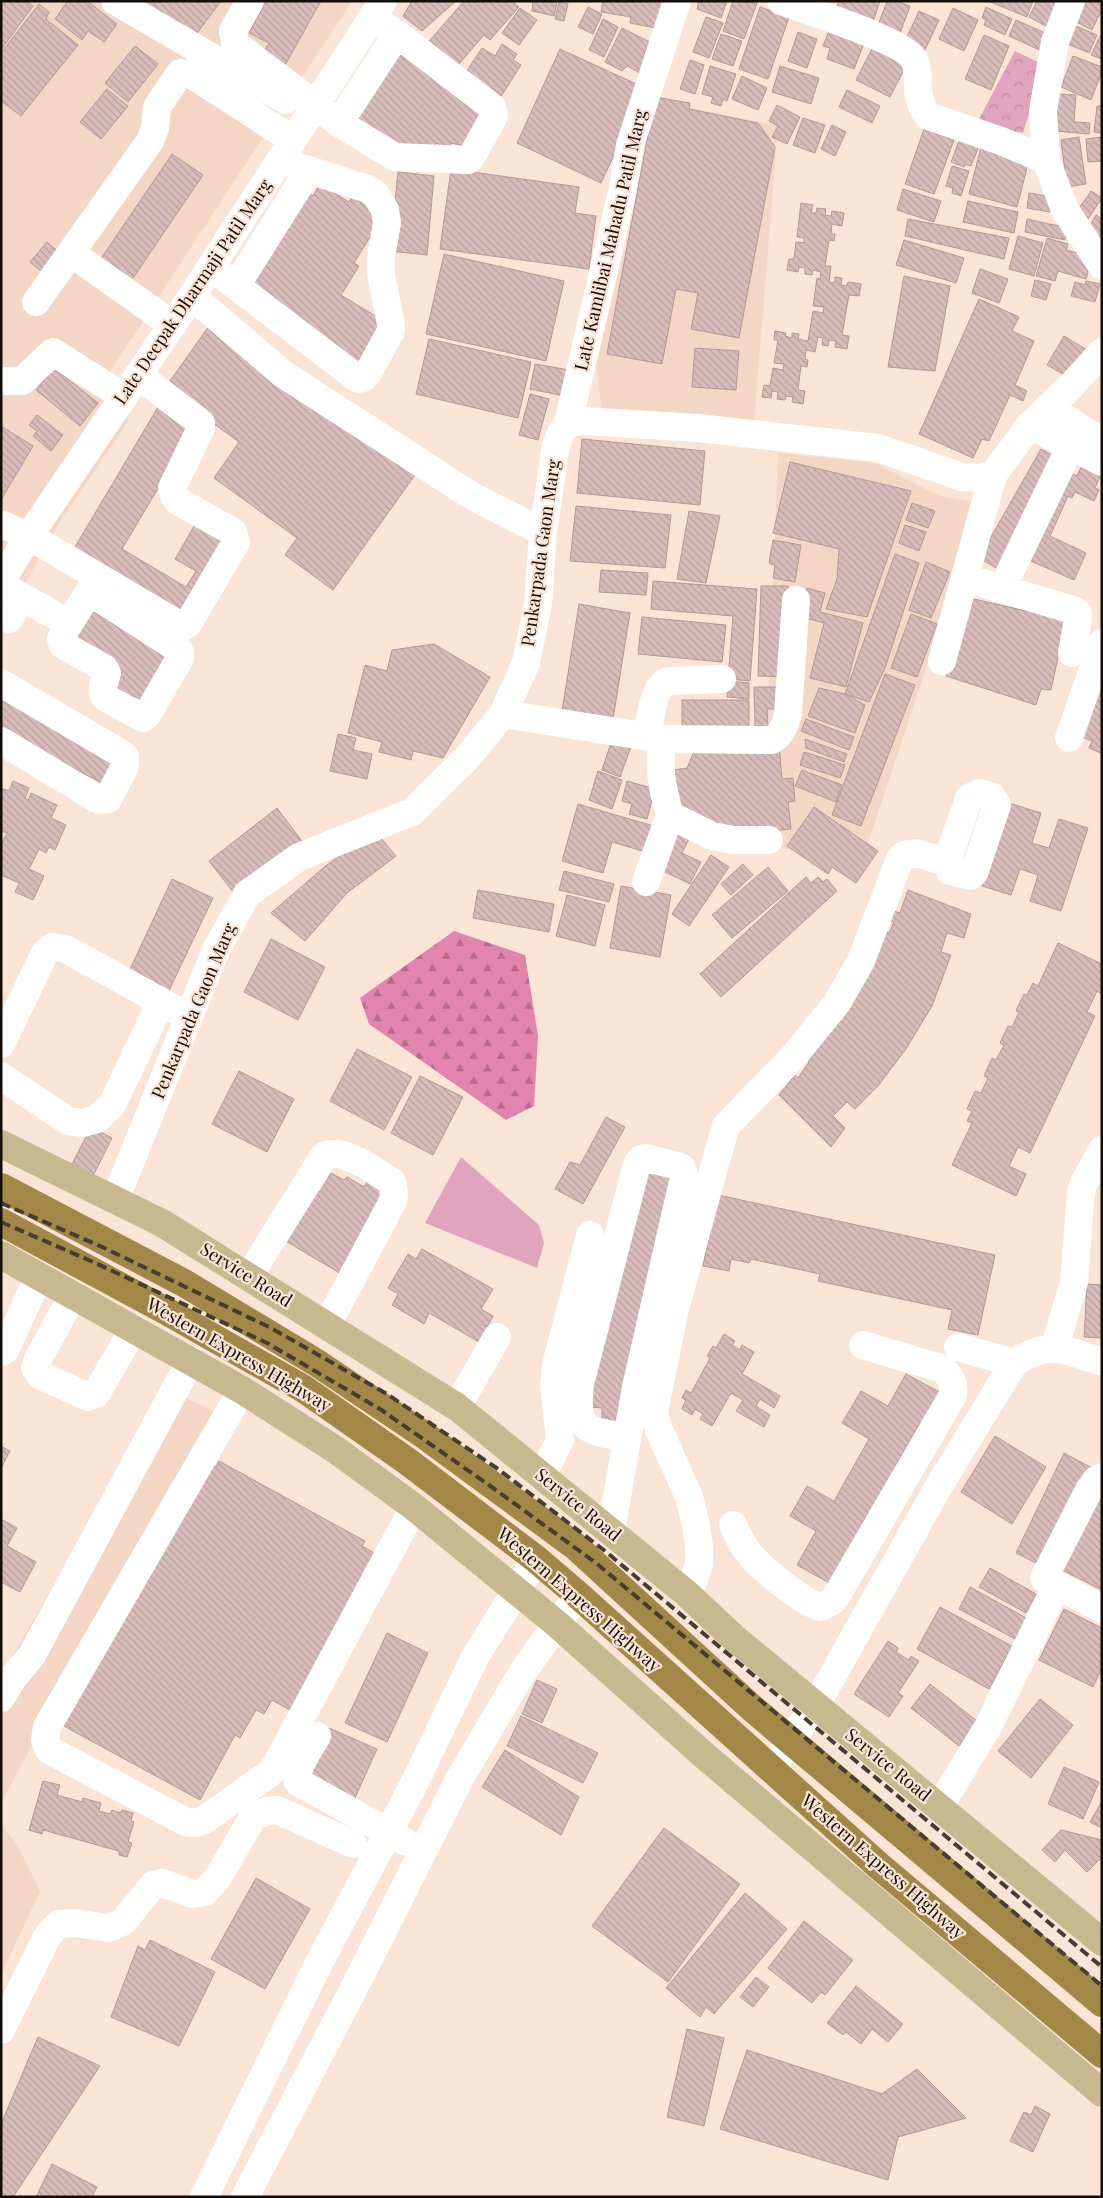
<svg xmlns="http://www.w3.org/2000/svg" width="1103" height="2198" font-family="'Playfair Display',serif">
  <defs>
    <pattern id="forest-firs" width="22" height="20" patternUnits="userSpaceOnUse" patternTransform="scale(1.25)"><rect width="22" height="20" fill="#e384ae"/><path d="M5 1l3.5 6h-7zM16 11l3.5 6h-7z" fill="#b76a8c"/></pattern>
    <pattern id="park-crowns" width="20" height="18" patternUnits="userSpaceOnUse" patternTransform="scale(1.25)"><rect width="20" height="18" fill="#e0a4bc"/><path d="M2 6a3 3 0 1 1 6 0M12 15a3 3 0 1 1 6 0" fill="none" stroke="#bf8ca0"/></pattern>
    <pattern id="building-back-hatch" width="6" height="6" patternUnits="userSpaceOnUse" patternTransform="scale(1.25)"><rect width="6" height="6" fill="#d8bcba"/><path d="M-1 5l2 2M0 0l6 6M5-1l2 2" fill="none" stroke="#b8a09e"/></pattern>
  </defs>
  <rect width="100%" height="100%" fill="#fae4d5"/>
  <path fill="#f3d6c3" d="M1,1H352L107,376L45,339L14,374L1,372Z
    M662,102L778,126L754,423L602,409L596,364Z
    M56,362L129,420L59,523L1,626V392Z
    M778,453L875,463L940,496L981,503L864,855L762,847Z
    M166,1389L218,1413L86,1646L1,1803V1676Z
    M1,1823L19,1849L40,1891L1,1975Z"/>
  <path fill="url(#forest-firs)" d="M454,931L525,955L538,1036L534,1106L506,1120L369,1024L360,998Z"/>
  <path fill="url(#park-crowns)" d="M1015,51L1044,65L1023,133L977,123Z"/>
  <path fill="#e0a4bc" d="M461,1157L539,1225L544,1243L537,1268L425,1223Z"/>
  <path fill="url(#building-back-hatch)" stroke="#b39996" d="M6,1H27L33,6L1,50V7Z
    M68,1H87L117,24L104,42L88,31L82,40L55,19Z
    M141,1H221L192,40Z
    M266,1H321L284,67L262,55L269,43L249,33Z
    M412,1H456L422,31L403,16Z
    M464,1H512L519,7L490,40L484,35L453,71L425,46Z
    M533,1L557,3L554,16L532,11Z
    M603,1H665L661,29L630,23L631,17L601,12Z
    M699,1H727L721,18L697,9Z
    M733,1L757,3L744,39L723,31Z
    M839,1H880L871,28L833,15Z
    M887,1H896L910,6L898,39L876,31Z
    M988,1H1033L1027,17Z
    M1037,1H1058L1046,26L1029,17Z
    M1077,1H1102V9L1092,30L1069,18Z
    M559,2L568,4L564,21L555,19Z
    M39,4L49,12L46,19L78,45L21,116L1,101V53Z
    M588,7L602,14L593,34L578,27Z
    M760,7L789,17L768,79L739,69Z
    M986,7L1012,19L1005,35L984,25L986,20L982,18Z
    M520,8L537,20L519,45L502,33Z
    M953,8L978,20L964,51L939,39Z
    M919,11L939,20L924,52L904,43Z
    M706,17L723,23L709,58L693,52Z
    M603,19L618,27L604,57L589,50Z
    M1016,20L1052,36L1044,52L1009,36Z
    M1071,24L1097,35L1089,53L1063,42Z
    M622,28L650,42L644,54L649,57L640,73L627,66L622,71L605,62Z
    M830,28L865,41L854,69L827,59L830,48L823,46Z
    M798,32L817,39L807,68L788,61Z
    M721,34L742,41L733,66L712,59Z
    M984,35L1009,46L991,90L965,79Z
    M1100,36H1102V59L1091,55Z
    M397,43L484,103L464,146L451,143L447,150L437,143L429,156L397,152L345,120Z
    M502,44L517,54L513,60L521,65L500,98L464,75L482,48L495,56Z
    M135,46L158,64L128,102L105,83Z
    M873,47L907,64L890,97L856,80Z
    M560,49L645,88L601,183L517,143Z
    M1073,56L1102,67V72L1091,100L1061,87Z
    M690,60L704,65L695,94L680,89Z
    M710,66L736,74L727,101L723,99L721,106L711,103L713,97L702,94Z
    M780,66L819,78L811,104L772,92Z
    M742,76L767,88L758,110L732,99Z
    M107,89L128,106L101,139L80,122Z
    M847,90L880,106L872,123L839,107Z
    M1058,94L1076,95L1074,122L1090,123L1089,134L1056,131Z
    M655,97L690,103L689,109L758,123L775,147L739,338L691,329L698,293L676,289L662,364L607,354Z
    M777,105L800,117L787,144L772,137L778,126L769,121Z
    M1097,106H1102V133L1094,132Z
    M803,118L825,125L815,153L793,145Z
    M832,125L846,132L835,156L821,149Z
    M924,129L954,140L934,194L905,184Z
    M1079,137L1086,184L1067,187L1061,140Z
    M1102,137V161L1088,162L1086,139Z
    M960,138L979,146L971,166L965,164L964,167L951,162Z
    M981,147L1029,160L1017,207L969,194Z
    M172,154L203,175L127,287L96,266Z
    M952,166L969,171L961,196L952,193L953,188L946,186Z
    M451,169L579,187L575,213L596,216L589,269L440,249Z
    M398,172L434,176L427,255L390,251Z
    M320,184L349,202L353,195L374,208L370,215L380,221L354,263L359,266L341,295L385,322L356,370L244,285L303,190L313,196Z
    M903,189L941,201L934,222L897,210Z
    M1091,191L1102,198L1086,222L1075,214Z
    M1029,193L1053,197L1050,212L1027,208Z
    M968,201L1018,212L1014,233L963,222Z
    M801,203L813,205L811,213H816L817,208L826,209L825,215L831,216L832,211L844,213L842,226L832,224L831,234H835L834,241L829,240L825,266H831L829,282L835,283V277L842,278L841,285L847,286L848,282L861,284L859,296L849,295L842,335L849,336L847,349L835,347L836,341L829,340L828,346L822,345L823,338L818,337L815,352L806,350L805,359L808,360L807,367L801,366L798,390L805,391L803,404L792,402L793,397L786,396L785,400L777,399L778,392L772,391L771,398L762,397L764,385L770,386L773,368L783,370L784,364L774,363L778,340H774L775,331L786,333L785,336L792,338V333L799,334L798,339L808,341L813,311L823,313L824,307L813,306L817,278L820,279L821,272L813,270L812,275L805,274V268L799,267L798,272L787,270L789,259H794L796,242L804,243V238L797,237Z
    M1096,215L1102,219V242L1086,232Z
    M908,219L1009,238L1004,259L905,236Z
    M1027,219L1068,228L1065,240L1025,232Z
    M1018,236L1043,243L1034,276L1009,269Z
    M1047,238L1068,244L1066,250L1092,257L1086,279L1058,271L1055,281L1036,276Z
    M904,240L964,258L956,283L896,265Z
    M47,242L63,256L47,276L30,262Z
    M444,254L564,281L546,361L426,334Z
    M980,269L1008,279L999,303L972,293Z
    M904,276L950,286L935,371L888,367Z
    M1035,280L1051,284L1046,300L1031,296Z
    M1086,281L1100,284L1095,302L1071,296L1075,282L1085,285Z
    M979,299L1019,317L1012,331L1034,341L1015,385L1027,391L1023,401L1010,395L989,441L982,439L973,458L919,434Z
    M209,326L415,475L333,590L285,555L297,538L214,478L239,442L165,388Z
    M1064,336L1087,350L1070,378L1047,365Z
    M429,339L531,362L518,418L416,394Z
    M695,348L739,351L736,390L692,387Z
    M535,364L569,370L564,396L530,389Z
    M54,368L98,403L80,426L36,390Z
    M530,394L549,399L538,440L519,435Z
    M161,402L197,423L122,549L186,587L196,571L175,559L197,521L230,541L184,619L72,552Z
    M37,415L63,435L51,451L33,436L37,431L29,425Z
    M1,426L33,446L1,500Z
    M582,439L705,451L700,505L577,493Z
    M1041,449L1060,459L998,569L979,558Z
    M1084,461L1102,472L1095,488L1099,490L1094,501L1075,492L1072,498L1068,496L1050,536L1086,553L1074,580L1024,558L1071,473L1077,476Z
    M790,462L911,491L867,617L826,609L837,579L839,549L773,533Z
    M912,503L935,511L928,528L906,520Z
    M576,506L671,515L665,568L570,561Z
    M689,511L720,516L706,583L677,579Z
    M905,525L926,532L919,551L899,543Z
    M773,540L801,545L795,582L773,578L775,566L769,563Z
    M895,554L919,563L885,668L869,702L845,694Z
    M926,562L950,572L931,618L909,610Z
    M601,570L648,573L646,595L599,592Z
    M653,581L757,589L750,681L728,679L733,616L651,609Z
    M761,586H788L786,677L758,676Z
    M807,588L825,593L820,612L863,623L846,687L810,678L824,623L799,616Z
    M965,597L1066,620L1051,690L1041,689L1036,705L946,676Z
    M579,604L630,613L613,719L562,711Z
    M85,607L174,659L148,704L134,696L129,704L109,692L122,672L66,639Z
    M911,614L937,624L917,677L891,668Z
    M642,617L726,625L722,662L638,654Z
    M434,644L490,677L443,758L413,751L411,760L379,752L382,742L348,733L365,665L387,671L392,650Z
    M885,674L915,685L861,826L832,815Z
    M728,681L749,683V699L727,697Z
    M1102,684V752L1101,753L1089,748L1092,741L1077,735Z
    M754,687H777V709H767L768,726H755Z
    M819,688L845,694L865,705L855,733L808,716Z
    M1,700L119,755L104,784L73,768L70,773L10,744L15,733L7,729L5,734L1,732Z
    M682,700H749V735L682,736Z
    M806,719L854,737L849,750L801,731Z
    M338,734L356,738L353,750L372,754L367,779L330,771Z
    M805,739L847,754L844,762L806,748Z
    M612,740L631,747L620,777L602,770Z
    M779,745L782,779L793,778L795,801L788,802L791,829L721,836L672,807L666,771L687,768L693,754Z
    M804,752L845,765L840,778L800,765Z
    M802,770L842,785L836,802L795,786Z
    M598,771L622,780L612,809L589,800Z
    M13,781L29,788L25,798L28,800L31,793L57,805L51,818L66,825L55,850L49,847L46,853L39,849L29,869L44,876L33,900L15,892L19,883L1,875V845L7,833L1,831V788L9,791Z
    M627,781L655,789L647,819L629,814L632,804L622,801Z
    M1009,803L1041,813L1032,843L1049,848L1059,819L1088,828L1061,911L1030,901L1038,875L1020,869L1011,895L982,886Z
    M578,804L657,827L649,853L612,842L603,873L562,861Z
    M814,807L878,851L856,883L832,867L828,874L787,846Z
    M277,808L305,845L237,897L209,861Z
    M678,826L692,833L682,853L701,862L690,884L657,868Z
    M374,830L396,856L347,893L305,941L271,913L323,868Z
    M711,855L729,867L689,926L672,914Z
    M743,864L753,875L731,895L721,884Z
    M768,867L788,891L732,938L712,915Z
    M564,871L614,884L609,902L559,890Z
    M806,877L811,883L818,877L823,882L827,879L837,891L721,997L700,974Z
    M172,879L213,898L166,997L126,978Z
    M621,886L671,895L660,957L610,948Z
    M478,890L554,904L549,932L473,918Z
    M908,890L971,914L964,938L947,933L941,952L951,955L932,1006L906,1049L878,1086L855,1109L847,1102L833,1116L845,1128L831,1147L779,1095L795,1075L798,1078L809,1062L806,1058L886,932L889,933L894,922L891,921L894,911L900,913Z
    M567,895L605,905L595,946L556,936Z
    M271,939L325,967L298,1020L244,992Z
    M1058,943L1102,964V994L1097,991L1087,1012L1095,1016L1030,1153L1018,1147L1009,1166L1026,1174L1016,1196L952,1165L972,1123L967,1121L972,1111L967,1109L975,1091L981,1093L988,1078L984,1076L992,1058L996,1060L1004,1045L1000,1043L1008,1026L1012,1027L1019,1012L1016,1011L1024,994L1027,995L1033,983L1038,986Z
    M357,1049L412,1077L384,1130L330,1101Z
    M239,1071L294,1099L267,1152L212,1124Z
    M420,1076L463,1097L433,1155L391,1133Z
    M606,1117L625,1127L583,1204L555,1189L570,1162L580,1165Z
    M91,1127L112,1138L93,1176L71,1166Z
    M642,1165L680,1174L622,1426L609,1424V1418H602V1408L590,1407L600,1343Z
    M331,1173L344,1180L347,1177L364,1187L367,1182L385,1192L348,1278L279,1237L313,1188L320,1192Z
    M718,1195L995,1255L978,1335L948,1329L952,1310L818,1281L820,1274L751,1259L749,1263L731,1259L729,1271L703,1266Z
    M422,1249L493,1289L481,1309L493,1316L479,1342L429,1313L424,1324L392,1305L398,1294L388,1288L408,1254L416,1259Z
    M1087,1284L1102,1285V1338L1084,1337Z
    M724,1334L735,1341L732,1345L740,1350L742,1345L754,1352L742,1374L780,1396L774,1408L760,1399L756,1406L770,1415L764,1427L736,1411L743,1400L731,1393L712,1426L700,1419L703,1414L695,1409L692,1415L682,1409L686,1400L682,1398L686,1390L691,1393L710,1358L707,1356L713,1346L716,1348Z
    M906,1374L941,1393L923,1425L920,1423L896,1465L900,1467L872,1515L868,1513L843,1559L833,1585L797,1565L816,1531L790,1516L807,1486L834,1501L869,1439L842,1423L861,1391L888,1406Z
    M995,1436L1046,1467L1012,1524L961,1492Z
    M1,1446L10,1451L1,1468Z
    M1064,1453L1092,1468L1044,1567L1016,1553Z
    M204,1460L216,1467L219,1461L365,1541L362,1546L376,1554L297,1714L272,1700L264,1714L256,1710L240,1738L235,1735L200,1800L62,1725Z
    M1102,1493V1590L1058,1568Z
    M1,1519L17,1528L7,1546L36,1562L20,1592L1,1582Z
    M990,1568L1036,1594L1026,1613L979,1587Z
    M970,1587L1028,1619L1017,1640L959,1609Z
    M940,1607L1012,1646L989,1689L917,1649Z
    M1064,1609L1102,1628V1668L1093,1687L1039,1660Z
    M387,1633L428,1653L387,1742L345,1723Z
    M888,1641L898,1648L896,1652L909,1660L911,1656L919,1661L898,1693L903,1696L889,1717L854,1694Z
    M537,1680L557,1689L542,1723L522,1714Z
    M930,1684L978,1722L959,1746L911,1708Z
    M1040,1699L1073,1725L1031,1778L998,1751Z
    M521,1716L598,1753L583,1783L507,1746Z
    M329,1728L377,1749L354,1800L306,1778Z
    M505,1750L579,1797L561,1835L482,1787Z
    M1064,1767L1099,1782L1083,1819L1048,1804Z
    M43,1781L60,1785L57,1795L82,1802L83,1798L101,1803L99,1811L110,1814L112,1810L121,1813L122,1810L133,1813L131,1821L134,1822L128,1842L132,1843L127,1857L119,1855V1851L43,1830L42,1834L29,1830Z
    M1102,1801V1828L1090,1822Z
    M664,1828L740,1884L668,1982L592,1926Z
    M1061,1830L1102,1840V1857L1087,1872L1065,1850L1055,1862L1042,1850Z
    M256,1878L310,1909L265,1989L211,1959Z
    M745,1893L787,1929L714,2014L706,2007L700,2017L666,1988Z
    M804,1921L853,1960L825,1995L821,1992L812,2003L768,1968Z
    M150,1940L215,1972L179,2046L111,2017L138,1946L145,1950Z
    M756,1977L769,1987L753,2007L740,1997Z
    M856,1986L903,2024L888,2042L872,2029L861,2044L846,2032L843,2035L827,2023Z
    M687,2029L724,2038L704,2126L667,2117Z
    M38,2037L100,2066L13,2197H1V2124Z
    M747,2050L882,2094L917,2069L966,2118L898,2137L888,2180L720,2129Z
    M1035,2106L1050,2114L1033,2152L1010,2141L1024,2112L1031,2115Z
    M52,2164L97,2187L92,2197H36Z"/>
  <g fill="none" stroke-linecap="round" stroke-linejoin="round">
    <path stroke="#fff" stroke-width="28" d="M115,1L285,100
      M250,1L233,31L235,44L339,123L395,157L468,160L472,156L494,116L492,107L397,34L372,18
      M781,1C806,10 901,40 913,58C923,73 911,94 928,116L1001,141L1046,160L1065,210L1102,266
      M339,123L397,34
      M1046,160L1043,111L1055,42L1071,1
      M71,253L173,325
      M211,267L353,375L359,379L363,378L368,373L391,331V324L381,275V256L387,223L385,210L376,195L368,189L299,167L283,157
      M236,286L309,170
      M192,296L283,374L472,496L543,532
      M36,302L150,141L155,128L157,107L180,73L191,74L293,140
      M1,381H22L53,352L124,397
      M1048,407L1091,435L1102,439
      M568,423L622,192L630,145L677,1
      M1030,425L1102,462
      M1,524L29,536L178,624L184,626L188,624L236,542L233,532L178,501L174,496L172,488L201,428V423L138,375
      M1010,572L1071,445
      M965,578L1073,610L1078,613V619L1072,653
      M1,581L29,536L192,296L383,1
      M1,585L54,615
      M89,592L64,632L61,639L63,645L104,668L107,673C105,683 99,689 106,698L143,718L147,715L180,658V652L177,648L102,600
      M9,619L22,597
      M942,661L993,475
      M1,683L122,754L125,757V766L108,799L99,800L1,741
      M503,714L662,739L772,740C783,733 785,725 788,713L796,600
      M647,736C650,721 653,686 668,681L722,679
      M1069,738L1102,643
      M662,739C659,770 661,785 670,815L712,836L733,840H769
      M979,793L991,796L997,805L974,873L970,876L950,871L947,862L969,798Z
      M646,882L670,815
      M1,1044L45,953L52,947L66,949L189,1017
      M1,1076L68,1121L83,1123L97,1119L112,1105L161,1002
      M115,1200L216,950L247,894L299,857L412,812L466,759L503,714L526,663L538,604L543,532L556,445L561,433L568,423L583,421L698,428L878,448L962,477L980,478L993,475L1030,425L1072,385L1102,352
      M249,1276L324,1156C345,1147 374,1171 392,1182L394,1194L393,1201L327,1325
      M73,1295L38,1359L35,1368L40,1375L88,1397L96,1394L134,1328
      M958,1347L1014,1363
      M1055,1347L1074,1282L1081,1192L1084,1183L1102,1150
      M1,1352L5,1350L39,1276
      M242,1390L47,1727L45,1740L49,1750L186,1822L195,1823L204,1820L270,1773L277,1763L414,1507
      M457,1407L497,1337
      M542,1476L560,1440L554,1386L556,1365L590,1235
      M733,1525C737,1534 741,1543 748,1552C759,1567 803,1603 821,1607L834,1600L953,1395C955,1384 950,1377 943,1369L863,1345
      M611,1532L636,1387L684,1177L682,1168L678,1166L646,1158L641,1159L637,1164L580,1384C575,1431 585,1431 627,1437
      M1044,1578L1089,1490L1096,1480L1102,1477
      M686,1593L694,1580L699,1564V1546L696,1525L689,1497L659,1430L654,1412L675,1309L715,1164L726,1126L793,1057L837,1003L861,961L900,859L904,855L915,853L947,862
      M1,1698L13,1678L32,1655L191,1360
      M317,1736C311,1747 293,1771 298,1782L404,1841
      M771,1769L816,1705L939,1486L1014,1363C1050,1339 1064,1350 1102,1362
      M939,1807L988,1727L1057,1585L1102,1609
      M1,2030L48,1935L59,1924L75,1923L109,1928L123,1922L153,1885L162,1883L193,1894L205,1892L217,1879L253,1817L267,1811L277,1810L353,1844
      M204,2197L319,1963L413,1786L475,1657L536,1559
      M245,2197L349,1998L460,1778L522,1673L578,1595"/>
    <path stroke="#c7b890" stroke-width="28" d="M1,1144L162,1223L457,1407L686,1593L733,1637L1102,1942
      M1,1255L242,1390L336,1450L414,1507L557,1624L706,1757L1102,2093"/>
    <path stroke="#a28846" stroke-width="28" d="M1,1187L184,1283L317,1363L424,1435L575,1546L753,1709L1102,2003
      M1,1222L168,1312L304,1389L407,1461L536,1559L578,1595L879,1866L1102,2054"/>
    <path stroke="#463c34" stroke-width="4" stroke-dasharray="10 5" stroke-linecap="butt" d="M1,1203L100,1246L271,1328L387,1394L498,1469L605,1551L1102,1967
      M1,1222L91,1261L267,1343L380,1409L489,1485L596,1563L1102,1986"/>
  </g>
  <g text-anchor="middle" stroke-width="4.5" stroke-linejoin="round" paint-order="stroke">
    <g font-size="18" fill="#140d08" stroke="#fae4d5">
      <text transform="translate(611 240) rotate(-77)" y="6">Late Kamlibai Mahadu Patil Marg</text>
      <text transform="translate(193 292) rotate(-56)" y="6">Late Deepak Dharmaji Patil Marg</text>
      <text transform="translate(541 553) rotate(-82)" y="6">Penkarpada Gaon Marg</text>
      <text transform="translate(194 1011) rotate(-67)" y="6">Penkarpada Gaon Marg</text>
      <text transform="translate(246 1275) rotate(32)" y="6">Service Road</text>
      <text transform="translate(239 1355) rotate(30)" y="6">Western Express Highway</text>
      <text transform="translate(578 1505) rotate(39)" y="6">Service Road</text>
      <text transform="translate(579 1600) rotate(41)" y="6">Western Express Highway</text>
      <text transform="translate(888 1765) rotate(39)" y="6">Service Road</text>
      <text transform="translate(883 1867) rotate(41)" y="6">Western Express Highway</text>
    </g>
  </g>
  <rect width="1103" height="2198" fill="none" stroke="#140d08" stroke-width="5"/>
</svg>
